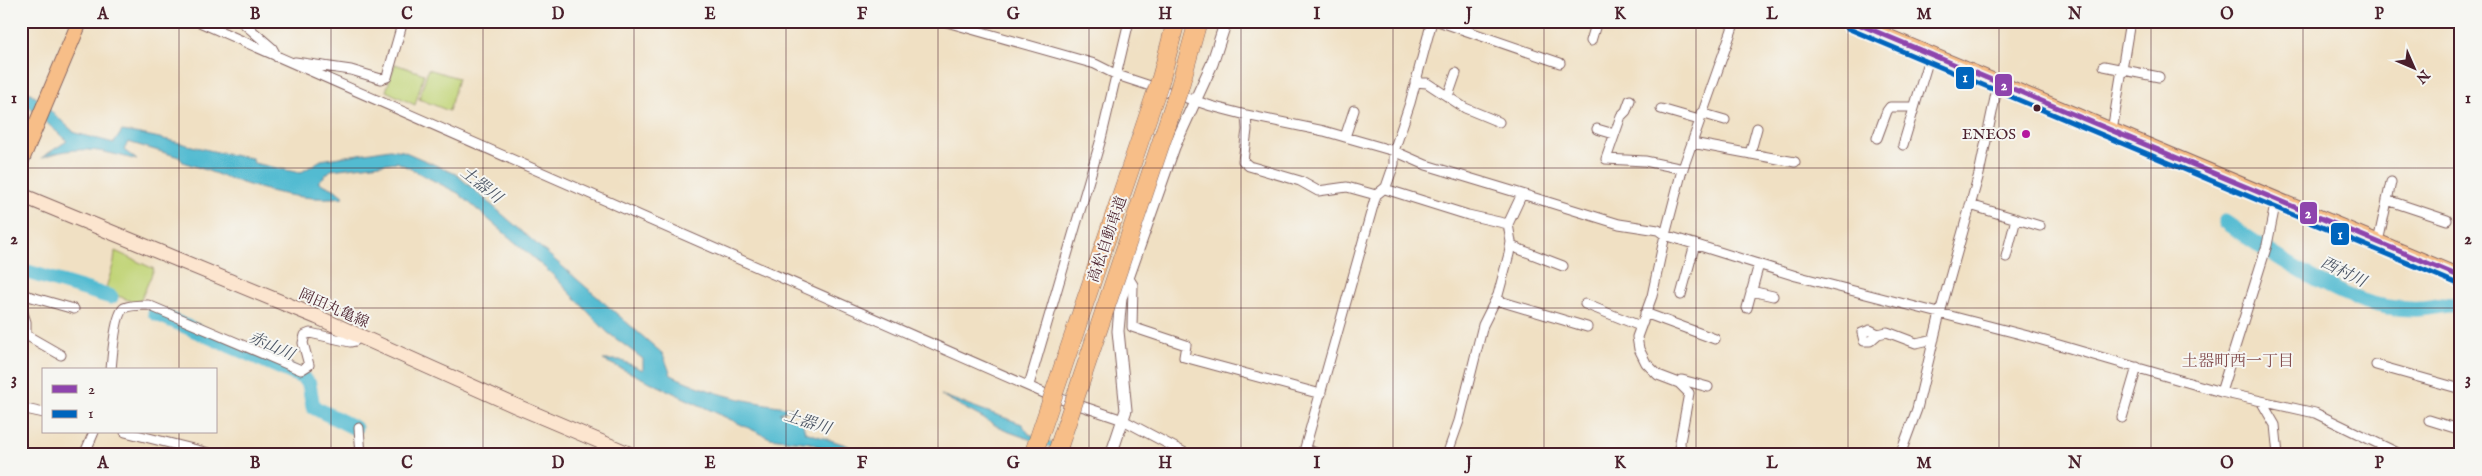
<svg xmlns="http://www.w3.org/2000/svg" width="2482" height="476" font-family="'IM FELL English','Noto Serif JP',serif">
  <rect width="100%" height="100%" fill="#f6f6f2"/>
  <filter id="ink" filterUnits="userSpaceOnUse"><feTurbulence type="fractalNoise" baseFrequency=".02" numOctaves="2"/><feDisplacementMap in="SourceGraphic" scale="10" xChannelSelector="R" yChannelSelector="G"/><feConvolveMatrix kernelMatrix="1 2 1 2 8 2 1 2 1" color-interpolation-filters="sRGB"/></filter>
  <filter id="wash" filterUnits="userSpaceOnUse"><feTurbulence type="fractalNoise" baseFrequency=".0096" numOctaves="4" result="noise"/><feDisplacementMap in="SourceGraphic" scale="20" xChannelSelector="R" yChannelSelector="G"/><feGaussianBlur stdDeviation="1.12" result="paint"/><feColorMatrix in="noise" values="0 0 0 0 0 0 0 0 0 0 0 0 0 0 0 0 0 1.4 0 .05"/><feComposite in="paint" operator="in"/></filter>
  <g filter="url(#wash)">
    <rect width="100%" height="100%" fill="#f0e0c3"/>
    <path fill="#c1d477" stroke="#867a51" d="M395,64L424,74L415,105L386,91Z
      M428,69L458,78L449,111L419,99Z
      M115,251L154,269L139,304L105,291L114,262Z"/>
    <path fill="#53bbd1" stroke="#4e6d7e" d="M21,89L32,94L75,133L114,143L122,131C167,137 208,153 252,158L254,163L300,173L321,160L390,149L403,151L456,174L663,354L671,375C714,395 747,402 794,408L779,413L802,421L805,432L846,445L867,455H835L811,443L770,438L603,360H620L643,370V359L607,332L553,275L458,193L397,162L331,170L318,182L334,189L344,197C288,204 235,180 183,162L179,157L128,142L124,150L137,160C99,150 79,144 41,158L67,141L29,107L21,103Z
      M941,395L1022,424L1029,434L1085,455H1073L1004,430Z"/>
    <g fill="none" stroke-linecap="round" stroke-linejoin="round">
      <path stroke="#53bbd1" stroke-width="15" d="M2225,222C2264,249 2342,302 2388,307C2398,308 2409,310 2419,309C2434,309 2446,303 2461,305
        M21,270L111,297
        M155,313L302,377L309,384L313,407L355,428"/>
    </g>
  </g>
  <g filter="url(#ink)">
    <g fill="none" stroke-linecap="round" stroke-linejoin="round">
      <defs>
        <path id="minor" d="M197,21L1046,394L1123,420L1189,455
          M241,21L272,48L277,57
          M943,21L1095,64L1117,75L1211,106L1246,115L1324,131L1394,151L1426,165L1522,194L1619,224L1658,230L1665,235L1796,276L2028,336L2221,392L2315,413L2402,455
          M1438,21L1560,63
          M1591,41L1597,21
          M295,62L351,70L381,79L387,77L403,21
          M2104,66L2159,77
          M1415,82L1427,83L1465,108L1499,122
          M1448,96L1456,73
          M1630,100L1626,111L1621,116L1606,159L1645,161L1683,169
          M1661,109L1699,120
          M1701,113L1725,120
          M1246,115L1247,130L1243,161L1249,166L1300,181L1318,191L1347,187L1376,195
          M1597,129L1614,134
          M2112,131L2130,21
          M1345,137L1354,110
          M1877,138L1887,111L1890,107H1913
          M1692,143L1795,162
          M1903,145L1930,55
          M1750,154L1757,128
          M1385,189L1468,215L1508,224
          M2387,200L2447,220
          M1970,205L2040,226
          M2378,242L2391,182
          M1511,246L1563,266
          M2006,257L2016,219
          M1128,277L1133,285L1132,327L1186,345L1184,357L1321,394
          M1751,291L1773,296
          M21,294L74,309
          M1681,295L1695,244
          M1496,300L1587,327
          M1585,304L1640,326
          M21,307L26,322V335L61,355
          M1747,308L1759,264
          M1645,313L1715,339
          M1878,334L1870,330L1862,333L1864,341H1870L1878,334L1887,332L1916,343L1934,339
          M2376,365L2461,389
          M111,370C112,359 115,314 124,308C130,305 142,305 148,305L301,370L309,365L303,343L305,335L310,333L350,342L355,341L357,336
          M1679,383L1682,380L1708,387
          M1029,385L1101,139L1129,21
          M2221,392L2267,245L2276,200
          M2261,401L2275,425L2278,455
          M21,408L44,413
          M2122,418L2137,367
          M2429,420L2461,430
          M359,428L361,455
          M125,432L217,455
          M1305,449L1321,455
          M84,455L94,432
          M1303,455L1376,195L1386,187L1394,164V151L1410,103L1432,21
          M1447,455L1459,421L1483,325L1498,295L1509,254L1511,242L1508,224L1522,194
          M1681,455L1680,442L1689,393L1679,383L1658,375L1646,363L1639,349L1637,337L1652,296L1665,235L1681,174L1735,21
          M1900,455L1917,409L1940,313L1979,174L1998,84
          M2459,455L2461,450"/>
        <path id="tertiary" d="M1111,455L1126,410L1118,331L1121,298L1174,147L1212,64L1226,21"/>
        <path id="secondary" d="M21,195L317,317L516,406L632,455"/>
        <path id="primary" d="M1850,21L2461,277
          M21,161L80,21"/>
        <path id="motorway" d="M1161,78L1176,21
          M1180,86L1198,21"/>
      </defs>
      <use href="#minor" stroke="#846360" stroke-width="11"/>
      <use href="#tertiary" stroke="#846360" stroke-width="13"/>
      <use href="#secondary" stroke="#846360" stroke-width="16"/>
      <use href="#primary" stroke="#846360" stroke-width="17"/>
      <use href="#motorway" stroke="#846360" stroke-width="19"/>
      <use href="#minor" stroke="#fff" stroke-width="9"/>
      <use href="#tertiary" stroke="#fff" stroke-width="11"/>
      <use href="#secondary" stroke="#fce5cf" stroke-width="14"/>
      <use href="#primary" stroke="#f7be88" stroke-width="15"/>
      <use href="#motorway" stroke="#f7be88" stroke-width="18"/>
      <defs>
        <path id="motorway-bridge" d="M1033,455L1161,78
          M1056,455L1180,86"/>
      </defs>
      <use href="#motorway-bridge" stroke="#846360" stroke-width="19" stroke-linecap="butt"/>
      <use href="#motorway-bridge" stroke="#f7be88" stroke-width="18"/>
      <defs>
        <path id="bus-1" d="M1851,21L2461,277"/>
        <path id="bus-2" d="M1847,28L2458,284"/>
      </defs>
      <use href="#bus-1" stroke="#f6f6f2" stroke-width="9"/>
      <use href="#bus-2" stroke="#f6f6f2" stroke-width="9"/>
      <use href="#bus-1" stroke="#8e44ad" stroke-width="5"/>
      <use href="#bus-2" stroke="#0065bd" stroke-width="5"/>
    </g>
  </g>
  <path fill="none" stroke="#4a1f2b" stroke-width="1" stroke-opacity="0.55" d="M179,21V370M331,21V455M483,21V455M634,21V455M786,21V455M938,21V455M1089,21V455M1241,21V455M1393,21V455M1544,21V455M1696,21V455M1848,21V455M1999,21V455M2151,21V455M2303,21V455M21,168H2461M21,308H2461M179,432V455"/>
  <circle fill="#4a1f2b" stroke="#f6f6f2" stroke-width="2" cx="2037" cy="108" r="4.5"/>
  <circle fill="#b5179e" stroke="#f6f6f2" stroke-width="2" cx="2026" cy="134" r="5"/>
  <g text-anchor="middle" stroke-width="4" stroke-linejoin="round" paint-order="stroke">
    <g font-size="15" fill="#4a1f2b" stroke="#f6f6f2" text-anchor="end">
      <text x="2016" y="139">ENEOS</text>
    </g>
    <g font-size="15" fill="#4a1f2b" stroke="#f6f6f2">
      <text transform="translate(1107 239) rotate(-71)" y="5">高松自動車道</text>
      <text transform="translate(334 308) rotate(24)" y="5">岡田丸亀線</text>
    </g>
    <g font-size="16" font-style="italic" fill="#4d5665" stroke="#f6f6f2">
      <text transform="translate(482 184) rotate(38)" y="6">土器川</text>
      <text transform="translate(2344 271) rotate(26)" y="6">西村川</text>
      <text transform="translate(272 345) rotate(24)" y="6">赤山川</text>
      <text transform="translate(808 421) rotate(18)" y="6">土器川</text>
    </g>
    <g font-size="16" fill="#824b4c" stroke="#f6f6f2">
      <text x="2238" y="366">土器町西一丁目</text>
    </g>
  </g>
  <g stroke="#f6f6f2" stroke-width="2">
    <rect x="1955" y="66" width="20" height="24" rx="5" fill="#0065bd"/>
    <rect x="1994" y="73" width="19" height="24" rx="5" fill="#8e44ad"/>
    <rect x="2299" y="201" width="19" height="24" rx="5" fill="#8e44ad"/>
    <rect x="2330" y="222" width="20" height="24" rx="5" fill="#0065bd"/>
  </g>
  <g font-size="14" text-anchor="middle" font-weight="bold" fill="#fff">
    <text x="1965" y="82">1</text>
    <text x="2004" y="90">2</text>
    <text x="2308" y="218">2</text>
    <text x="2340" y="239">1</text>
  </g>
  <rect width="2482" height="476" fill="none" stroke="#f6f6f2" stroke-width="55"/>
  <rect x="42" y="368" width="175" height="65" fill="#f6f6f2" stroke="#b1a0a2"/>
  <rect x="52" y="385" width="25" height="8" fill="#8e44ad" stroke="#b1a0a2"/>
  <text x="88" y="394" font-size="15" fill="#4a1f2b">2</text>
  <rect x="52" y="410" width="25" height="8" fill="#0065bd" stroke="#b1a0a2"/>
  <text x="88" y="418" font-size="15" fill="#4a1f2b">1</text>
  <g transform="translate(2414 68) rotate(135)" stroke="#f6f6f2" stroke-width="4" paint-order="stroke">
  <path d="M0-4L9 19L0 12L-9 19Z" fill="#4a1f2b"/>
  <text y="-8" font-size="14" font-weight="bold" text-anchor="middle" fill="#4a1f2b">N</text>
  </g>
  <rect x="28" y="28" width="2426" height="420" fill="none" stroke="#4a1f2b" stroke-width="2"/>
  <g font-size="16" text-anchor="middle" font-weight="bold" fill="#4a1f2b">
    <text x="103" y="19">A</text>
    <text x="255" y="19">B</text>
    <text x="407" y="19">C</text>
    <text x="558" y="19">D</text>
    <text x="710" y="19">E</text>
    <text x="862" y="19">F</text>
    <text x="1013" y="19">G</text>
    <text x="1165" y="19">H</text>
    <text x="1317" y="19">I</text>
    <text x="1469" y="19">J</text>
    <text x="1620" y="19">K</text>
    <text x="1772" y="19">L</text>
    <text x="1924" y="19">M</text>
    <text x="2075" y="19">N</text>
    <text x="2227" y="19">O</text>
    <text x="2379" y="19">P</text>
    <text x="14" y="103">1</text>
    <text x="2468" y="103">1</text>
    <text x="14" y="244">2</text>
    <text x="2468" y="244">2</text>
    <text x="14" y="384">3</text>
    <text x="2468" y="384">3</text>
    <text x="103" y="468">A</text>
    <text x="255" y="468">B</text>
    <text x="407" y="468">C</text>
    <text x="558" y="468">D</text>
    <text x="710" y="468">E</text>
    <text x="862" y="468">F</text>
    <text x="1013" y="468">G</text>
    <text x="1165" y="468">H</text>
    <text x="1317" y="468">I</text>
    <text x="1469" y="468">J</text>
    <text x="1620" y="468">K</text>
    <text x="1772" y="468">L</text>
    <text x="1924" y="468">M</text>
    <text x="2075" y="468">N</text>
    <text x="2227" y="468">O</text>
    <text x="2379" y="468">P</text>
  </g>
</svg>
